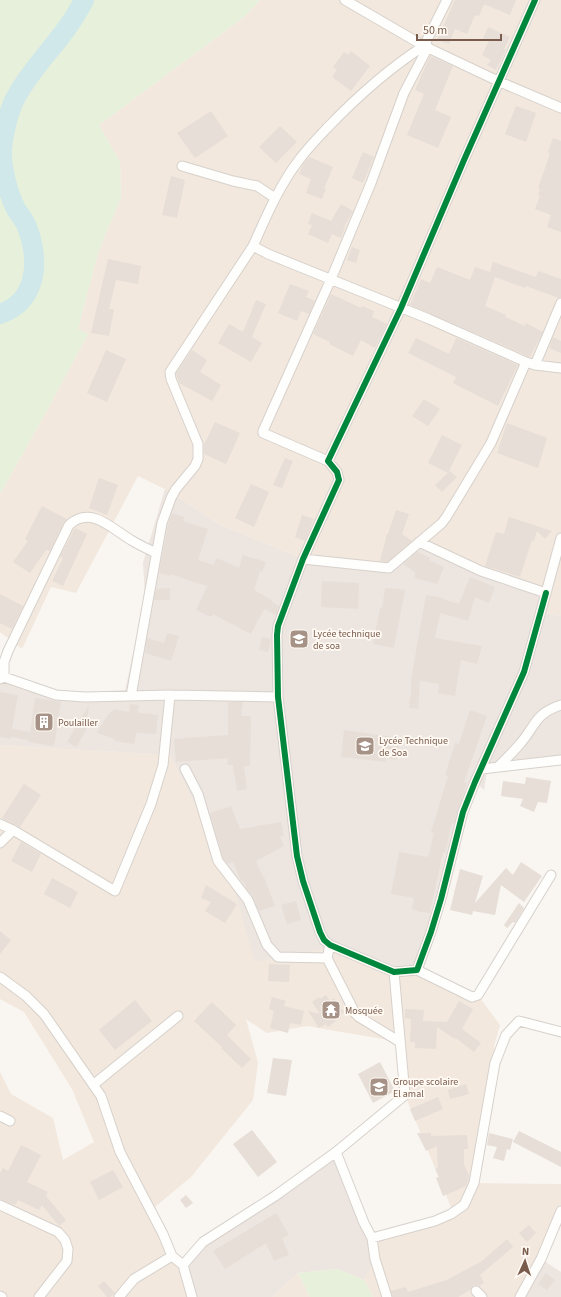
<svg xmlns="http://www.w3.org/2000/svg" width="561" height="1297" font-family="'Source Sans 3',sans-serif">
  <rect width="100%" height="100%" fill="#f9f5f0"/>
  <path fill="#f2e8de" d="M260,0H561V616L540,612L389,568L303,559L220,525L165,489L138,476L76,593L51,587L22,649L0,632V494L45,414L88,334L78,329L98,253L121,197L120,162L99,125L244,17Z
    M0,745L170,755L230,875L327,948L421,966L480,998L500,1025L494,1046L495,1063L475,1183L561,1184V1211L520,1297H373L364,1280L375,1259L372,1238L451,1214V1207L405,1095L400,1042L307,1026L267,1033L246,1019L258,1063L253,1100L191,1177L150,1211L183,1265L192,1297H0V1072L11,1094L53,1118L63,1160L94,1142L72,1089L24,1012L0,999Z
    M298,1273L310,1297H272Z"/>
  <path fill="#ede5e0" d="M165,489L220,525L303,559L389,568L419,542L546,593L540,612L561,616V759L488,765L484,790L475,782L431,932L430,950L421,966L394,972L327,948L255,962L230,875L170,755L0,745V681L2,680L56,695L125,691L145,597L143,563Z
    M336,1152L375,1259L364,1280L338,1269L298,1273L272,1297H192L183,1265L203,1242Z
    M541,1259L561,1272V1297H520Z"/>
  <path fill="#e7f0db" d="M0,0H260L244,17L99,125L120,162L121,197L98,253L78,329L88,334L45,414L0,494Z
    M338,1269L364,1280L373,1297H310L298,1273Z"/>
  <g fill="none" stroke-linecap="round" stroke-linejoin="round">
    <path stroke="#d0e8ea" stroke-width="20" d="M0,314C35,302 39,267 30,235C28,231 27,225 24,221C22,217 18,213 16,209C8,194 1,166 2,150C3,135 9,109 16,97C35,62 66,37 84,0"/>
  </g>
  <path fill="#e6ded7" d="M455,0H516L510,15L484,4L479,16L475,15L467,34L455,29L449,44L437,40Z
    M488,27L510,37L504,49L506,50L496,70L487,65L491,60L482,55L489,41L483,38Z
    M351,51L370,66L351,91L332,77L337,70L333,67L344,52L348,55Z
    M430,56L453,66L435,110L451,117L438,148L407,135L424,94L415,90Z
    M516,106L536,113L526,142L505,134Z
    M211,111L228,136L195,158L177,133Z
    M280,126L297,142L276,163L259,147Z
    M553,138L561,141V232L547,227L551,215L535,209L540,196L538,195L540,189L538,188L550,154L548,152Z
    M363,152L374,157L363,183L352,178Z
    M309,157L333,167L324,189H326L322,199L306,193L311,179L299,174L302,166Z
    M171,176L185,180L177,218L162,215Z
    M341,204L353,211L344,227H345L341,238L332,234L328,243L308,234L312,225L308,224L312,213L331,221Z
    M352,247L360,250L356,263L347,260Z
    M108,259L141,266L138,284L116,280L109,309H114L109,336L91,333Z
    M493,262L536,277L538,271L561,279V297L559,298L526,286L525,288L495,277L485,306L506,315L505,317L525,326L526,323L543,332L530,357L410,305L421,279L430,283L437,267L470,280L475,267L490,272Z
    M290,284L309,291L306,297L315,301L309,314L301,311L297,321L278,313Z
    M331,294L361,308L362,306L374,311L372,317L387,324L375,348L361,340L353,356L329,344L330,342L313,334Z
    M256,300L266,304L252,337L262,343L251,362L218,343L229,324L243,332Z
    M553,337L561,341V353L549,348Z
    M416,338L449,354L456,338L518,365L498,406L453,383L456,377L408,353Z
    M106,350L126,359L107,402L87,393Z
    M192,350L207,360L200,372L221,385L212,401L179,383L177,377L176,373Z
    M424,399L440,409L428,426L412,416Z
    M215,422L240,433L226,464L204,454V445Z
    M507,423L547,438L538,468L497,453Z
    M442,435L462,445L448,473L428,463Z
    M285,458L293,461L282,488L273,485Z
    M450,471L457,477L442,492L435,485Z
    M99,478L118,485L107,515L89,508Z
    M251,484L269,492L254,527L235,518Z
    M42,506L67,519L64,522L50,551L46,550L30,573L13,562L28,541L25,539Z
    M396,510L409,514L402,534L412,541L387,562L380,561L387,534H388Z
    M172,513L184,517L183,521L208,529L198,560L213,565L217,558L239,568L243,555L266,562L262,572L260,571L254,590L272,600L271,601L279,606L276,615L264,609L251,634L213,614L211,617L196,610L207,586L170,574V576L159,573L168,525Z
    M302,515L314,519L305,541L295,537Z
    M509,517L552,531L545,539L537,531L534,541L532,540L520,577L485,566L496,532L504,534Z
    M75,528L87,534L63,586L52,581L63,558L60,557Z
    M417,552L430,558L429,560L444,567L437,584L415,578V572L403,564Z
    M470,577L495,587L489,603L475,597L468,621L440,613L435,638L482,646L477,664L461,660L455,696L438,693L439,684L420,681L418,709L409,708L411,692V680L426,595L443,598V599L459,604Z
    M322,581L359,583L358,609L321,607Z
    M170,588V600H154L156,589Z
    M385,588L405,590L394,648L373,644L380,608H382Z
    M0,594L23,606L12,629L0,623Z
    M167,633L179,636L171,661L145,653L147,638L164,643Z
    M262,637L271,639L268,652L259,650Z
    M0,692L18,695L12,729L30,732L35,698L61,702L54,746L28,742V740L11,737V739L0,737Z
    M228,702H243L241,716H251L250,766H244L247,789L237,791L233,765H227L228,758L176,762L174,739L228,735Z
    M130,704L139,705L138,712L139,713L158,715L156,734L136,733L134,744L115,741V739L97,733L107,716L114,709L129,712Z
    M89,705L86,730L76,747L67,742Z
    M470,710L487,716L464,782L467,783L454,824L452,823L445,853L443,852L430,913L420,912L412,909L414,898L391,894L399,852L428,857L434,833L431,832L448,776L445,775L455,743L459,744Z
    M344,730L400,738L397,760L386,758V762L341,757Z
    M526,777L551,781L547,803L538,802L534,812L520,806L523,799L501,796L503,781L525,784Z
    M24,784L41,795L20,827L2,818Z
    M231,806L240,829L281,822L284,836H280L284,846L256,861L263,877H264L275,906L259,911L253,897L246,888L244,882L241,881L233,862L228,864L223,858L210,813Z
    M21,842L41,854L32,872L11,861Z
    M521,862L542,876L524,902L501,885L495,915L473,911L472,915L450,910L460,869L483,876L475,903L506,868L513,875Z
    M52,878L78,892L70,908L44,894Z
    M206,885L237,904L225,923L205,911L211,902L201,898Z
    M296,901L301,920L287,924L281,905Z
    M519,903L524,908L515,923L513,922L507,928L504,925Z
    M0,931L11,940L0,954Z
    M269,964L290,965L289,982L268,981Z
    M326,995L330,1001L334,998L344,1012L334,1019L336,1021L328,1027L326,1024L319,1028L308,1011L320,1014L312,1002L319,997L320,999Z
    M272,997L286,1001L284,1006L304,1011L301,1025L290,1023L288,1033L270,1028L274,1011L269,1009Z
    M135,1000L152,1021L115,1050L99,1030Z
    M459,1001L473,1009L462,1029L481,1043L474,1052L456,1038L455,1039L437,1027L436,1049L415,1048V1042H410L411,1019L405,1018V1009L424,1010L423,1021L447,1022Z
    M212,1002L236,1025L227,1035L251,1059L242,1068L221,1048L222,1047L194,1021Z
    M273,1058L292,1060L286,1096L267,1093Z
    M380,1062L395,1091L373,1103L358,1074Z
    M466,1084L469,1094L450,1099L448,1090Z
    M438,1097L443,1109L415,1121L410,1109Z
    M252,1130L277,1162L258,1177L233,1144Z
    M519,1131L561,1152V1167L513,1142Z
    M417,1133H431V1136L467,1135L468,1149H464V1165L469,1175L468,1181L466,1186L443,1196L436,1178L439,1177L435,1169L438,1168L437,1146L426,1151Z
    M489,1133L513,1139L510,1150L507,1149L504,1161L493,1158L497,1147L487,1145Z
    M21,1145L41,1155L27,1182L48,1192L46,1196L66,1220L59,1226L42,1205L39,1210L18,1200L15,1205L0,1199V1173L3,1168L8,1171Z
    M113,1170L123,1187L99,1200L90,1182Z
    M186,1195L193,1203L186,1208L180,1200Z
    M276,1213L289,1235L282,1238L289,1255L274,1261L266,1243L225,1269L213,1251Z
    M529,1225L536,1233L527,1242L519,1233Z
    M507,1239L513,1247L480,1275L484,1283L479,1286L474,1285L470,1290L458,1297H393L391,1291L406,1287L408,1292L447,1280L482,1261Z
    M546,1273L555,1280L547,1290L538,1284Z
    M104,1281L115,1293L110,1297H107L98,1286Z"/>
  <g fill="none" stroke-linecap="round" stroke-linejoin="round">
    <defs>
      <path id="minor" d="M345,0L424,46L447,0
        M535,0L464,160L401,308L328,461L337,472L339,480L303,559L278,626L277,635L278,697L297,856L303,881L320,932L324,940L330,945L394,972L417,970L431,932L441,899L463,812L475,782L524,672L546,593
        M182,166L233,181L257,186L275,198
        M526,362L429,319L268,254L253,246C266,217 279,186 299,160C307,149 317,139 327,128C356,98 389,68 424,46L498,81L561,108
        M535,365L561,368
        M328,461L263,433V431L331,279L371,183L404,93L428,47
        M419,542L481,571L546,593L561,538
        M303,559L389,568L442,523L447,516L491,443L526,362L535,365L561,303
        M4,677V662L8,651L69,525C91,505 112,529 131,540C139,545 148,549 156,553
        M0,679L4,677L56,695L85,697L170,695L278,697
        M131,696L162,523L171,498L176,489L195,466L198,459V444L171,379L170,372L253,246
        M498,767C505,760 513,752 519,745C536,726 534,714 561,705
        M185,769L198,794L218,861L248,900L267,945L278,957L327,958
        M482,769L561,760
        M0,824L13,830L115,891L151,804L163,765L170,695
        M0,843L13,830
        M330,945L327,958L355,1013L359,1017L400,1042
        M417,970L472,997L478,995L551,875
        M0,977L26,996L44,1014L101,1096L120,1152L163,1234L172,1256L183,1265L192,1297
        M93,1085L178,1016
        M0,1116L10,1121
        M336,1152L364,1223L372,1238L375,1259L387,1297
        M0,1205L58,1232L65,1240L68,1249L67,1261L39,1297
        M372,1238L435,1221L451,1214L464,1205L474,1183L495,1063L506,1035L519,1021L561,1032
        M183,1265L203,1242L275,1196L336,1152L405,1095L394,972
        M476,1291L482,1297
        M0,1296L2,1297
        M119,1297L134,1279L172,1256
        M520,1297L541,1259L561,1211"/>
    </defs>
    <use href="#minor" stroke="#d7d1cb" stroke-width="11"/>
    <use href="#minor" stroke="#fefefd" stroke-width="9"/>
    <defs>
      <path id="cycleway" d="M535,0L464,160L401,308L328,461L337,472L339,480L303,559L278,626L277,635L278,697L297,856L303,881L320,932L324,940L330,945L394,972L417,970L431,932L441,899L463,812L475,782L524,672L546,593"/>
    </defs>
    <use href="#cycleway" stroke="#fffaf3" stroke-width="8"/>
    <use href="#cycleway" stroke="#00873e" stroke-width="6"/>
  </g>
  <defs>
    <symbol id="school-square" viewBox="-11 -11 22 22"><rect x="-9" y="-9" width="18" height="18" rx="4" fill="#a69286" stroke="#fffaf3"/><path d="M0-5L7-2L0 1L-7-2ZM-4 1L0 2.5L4 1V4Q0 6-4 4Z" fill="#fff"/></symbol>
    <symbol id="building-square" viewBox="-11 -11 22 22"><rect x="-9" y="-9" width="18" height="18" rx="4" fill="#a69286" stroke="#fffaf3"/><path d="M-4-6H4V6H1V3H-1V6H-4ZM-2.5-4.3h1.7v1.8h-1.7ZM.8-4.3h1.7v1.8H.8ZM-2.5-1h1.7V.8h-1.7ZM.8-1h1.7V.8H.8Z" fill="#fff"/></symbol>
    <symbol id="temple-square" viewBox="-11 -11 22 22"><rect x="-9" y="-9" width="18" height="18" rx="4" fill="#a69286" stroke="#fffaf3"/><path d="M0-6L5-2H3V0L6.5 2.5H4V6H1.5V3h-3V6H-4V2.5H-6.5L-3 0V-2H-5Z" fill="#fff"/></symbol>
  </defs>
  <g fill-rule="evenodd">
    <use href="#school-square" x="288" y="628" width="22" height="22"/>
    <use href="#building-square" x="33" y="711" width="22" height="22"/>
    <use href="#school-square" x="354" y="735" width="22" height="22"/>
    <use href="#temple-square" x="320" y="999" width="22" height="22"/>
    <use href="#school-square" x="368" y="1076" width="22" height="22"/>
  </g>
  <g text-anchor="middle" stroke-width="3.5" stroke-linejoin="round" paint-order="stroke">
    <g font-size="10" fill="#7a5c4d" stroke="#fffaf3" text-anchor="start">
      <text x="313" y="637">Lycée technique<tspan x="313" dy="12">de soa</tspan></text>
      <text x="58" y="726">Poulailler</text>
      <text x="379" y="744">Lycée Technique<tspan x="379" dy="12">de Soa</tspan></text>
      <text x="345" y="1014">Mosquée</text>
      <text x="393" y="1085">Groupe scolaire<tspan x="393" dy="12">El amal</tspan></text>
    </g>
  </g>
  <g transform="translate(525 1261) rotate(3)" stroke="#fffaf3" stroke-width="3" paint-order="stroke">
  <path d="M0-3L7 15L0 10L-7 15Z" fill="#7a5c4d"/>
  <text y="-6" font-size="11" font-weight="bold" text-anchor="middle" fill="#7a5c4d">N</text>
  </g>
  <path d="M417 34v6h84v-6" fill="none" stroke="#7a5c4d" stroke-width="2"/>
  <text x="423" y="34" font-size="12" fill="#7a5c4d" stroke="#fffaf3" stroke-width="3" paint-order="stroke">50 m</text>
</svg>
